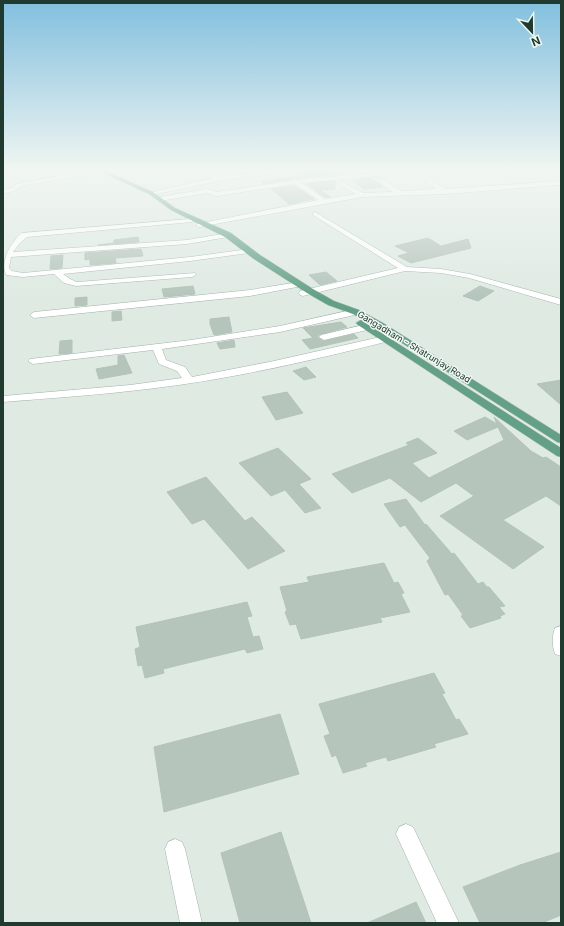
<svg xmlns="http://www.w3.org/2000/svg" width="564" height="926" font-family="Inter,sans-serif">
  <rect width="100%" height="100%" fill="#dfeae3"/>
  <path fill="#b5c5bc" stroke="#b2c4b9" d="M304,169H334V175L297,178H291L290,180L264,184L261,181L293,177L292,176H297L293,173L301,172Z
    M371,178L383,187L364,189L353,180Z
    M335,181V189L320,190L330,197H325L306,184Z
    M295,186L314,199L289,204L271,189Z
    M138,237L139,242L98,245L114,243V240Z
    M428,238L441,246L468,239L471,248L411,263L398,256L409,253L395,246Z
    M141,249L143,256L115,258L116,263L90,265V259L85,260V253Z
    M63,255L62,268L50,269L51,256Z
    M326,272L337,281L320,285L309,275Z
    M193,286L195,294L164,297L162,289Z
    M480,286L494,291L478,301L463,296Z
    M87,297V305L75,306V298Z
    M121,311L122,320L112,321V312Z
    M229,317L232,332L214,335L210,324V319Z
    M341,322L347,327L321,334L318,336V338L324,341L354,334L358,338L310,349L302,340L313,338L303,328Z
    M72,340V353L59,354L60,341Z
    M234,340L235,347L220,349L217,343Z
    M124,355L132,373L99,379L96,369L118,365V356Z
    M306,367L316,377L304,380L293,371Z
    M561,380V405L537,384Z
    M287,392L303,413L276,420L262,397Z
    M485,417L497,424L494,417L531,451L543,458L546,457L561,467V506L546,496L503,520L544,547L513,569L440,516L474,496L456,483L421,502L390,478L352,493L332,474L409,445L406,443L418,438L437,453L412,463L429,478L504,440L498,427L467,440L454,431Z
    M278,448L311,479L299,484L321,508L305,513L285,490L271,496L239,463Z
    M206,477L245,521L252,517L285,551L248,569L204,519L192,524L167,492Z
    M406,499L425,525L426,524L452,554L454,553L478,584L483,582L487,587H489L505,606L499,607L505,614L500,616L501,618L470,628L461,616L463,615L448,594L445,595L427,561L430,558L405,525L400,527L384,504Z
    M384,563L394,583L398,582L404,593L401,594L410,612L380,618L382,622L301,639L296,624L290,625L285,612L287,611L280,587L309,582L307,577Z
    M247,602L252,616L247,617L253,637L259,636L263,649L247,653L245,649L163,669L164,673L145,678L142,665L138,666L135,649L140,647L136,627Z
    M434,673L445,693L442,694L456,720L459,719L468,734L434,744L436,747L388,761L386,757L365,763L367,766L343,773L336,755L332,757L324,736L330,734L319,704Z
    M280,714L299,774L164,812L154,747Z
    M281,832L311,923H240L221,853Z
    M561,852V915L542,923H480L463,887L520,865Z
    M416,902L426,923H367Z"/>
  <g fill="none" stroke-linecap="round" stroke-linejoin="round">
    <defs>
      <path id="street" d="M193,169H200L221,177L289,169H303L300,171L229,179L151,195L148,193L214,178Z
        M417,169L420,171L419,172L302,183L325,199L356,194L340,185V183L342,182L363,193L393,192L379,182L378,181L381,179L401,191L437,189L427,182L426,181L429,179L445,189L561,181V185L445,194L362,197L199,227L196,225L197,224L318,200L295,184L217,196L207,193L160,201L157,199L160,197L207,189L217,192L291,181V179L297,180Z
        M94,170L96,171V173L20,186L17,190L3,194V190L13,188L16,184Z
        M315,212L407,267L441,269L470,274L561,299V305L469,278L441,273L405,271L303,296L300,295L299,293L300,291L398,268L313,215V213Z
        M190,219L193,221L192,222L27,237L20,243L13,252L187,240L228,233L232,235L228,237L187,244L11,257L9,268L12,271L23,273L190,257L249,249L253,251L249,253L190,261L63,274L70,279L77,282L195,273L196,275L192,277L76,286L64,283L54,274L23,277L6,275C0,261 11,242 22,233Z
        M299,282L303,284L302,286L250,296L34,318L30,315L34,312L250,290Z
        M356,309L360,312L359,314L280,332L162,349L166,360L185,367L192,377L274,361L398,333L403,336L401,338C318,359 234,379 148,389C100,395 51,398 3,402V396L130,385L182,378L177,371L159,364L153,350L33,364L28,361L30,359L191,340L280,326Z
        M368,324L373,327L371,329L324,340L319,337L321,335Z
        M561,626V656L555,654C552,646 552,635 555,628Z
        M406,824L413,827L459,923H437L396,834L399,827Z
        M175,839L182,842L185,849L202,923H180L165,849L168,842Z"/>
      <path id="primary" d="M94,169H101L153,192L175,208L231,233L260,255L313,289L334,301L359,310L383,323L561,435V443L557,442L377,327L353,314L328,305L307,293L254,259L225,237L171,210L149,194Z
        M361,320L561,448V457L557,456L358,325L356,323Z"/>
    </defs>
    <use href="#street" stroke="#a2b2a9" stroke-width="1"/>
    <use href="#primary" stroke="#bcc4c1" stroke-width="1"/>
    <use href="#street" fill="#fff" fill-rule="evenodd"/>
    <use href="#primary" fill="#64a086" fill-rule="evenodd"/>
  </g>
  <linearGradient id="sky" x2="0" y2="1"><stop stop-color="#81bfde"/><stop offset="0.57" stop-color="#f1f6f2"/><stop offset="1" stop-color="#f1f6f2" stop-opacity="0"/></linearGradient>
  <rect width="564" height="298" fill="url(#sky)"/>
  <g text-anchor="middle" stroke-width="3" stroke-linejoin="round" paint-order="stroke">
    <g font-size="9" fill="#203a2f" stroke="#eff7f2">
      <text transform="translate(414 347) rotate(31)" y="3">Gangadham - Shatrunjay Road</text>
    </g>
  </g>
  <rect width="564" height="926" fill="none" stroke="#203a2f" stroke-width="8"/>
  <g transform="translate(532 32) rotate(158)" stroke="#eff7f2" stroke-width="3" paint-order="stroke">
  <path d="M0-3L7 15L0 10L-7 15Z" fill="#203a2f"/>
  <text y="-6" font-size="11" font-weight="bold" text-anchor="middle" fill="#203a2f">N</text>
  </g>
</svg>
